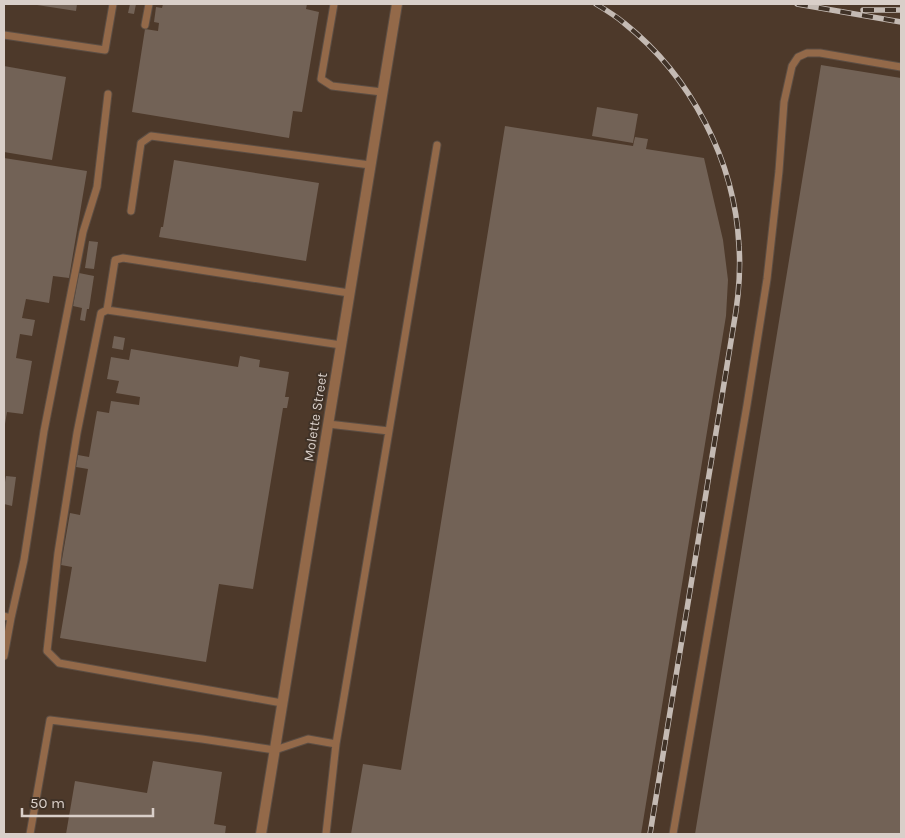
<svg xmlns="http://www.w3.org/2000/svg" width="905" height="838" font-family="Karla,sans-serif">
  <rect width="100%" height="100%" fill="#403227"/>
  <path fill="#4d392a" d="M4,4H901V834H4Z"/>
  <path fill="#726256" d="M37,4H77L76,11L37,5Z
    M130,4H136L134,14L128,13Z
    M163,4H307L306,9L319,12L302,112L293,111L289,138L132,112L145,29L158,31L159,23L154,22L156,7L162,8Z
    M821,65L901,78V834H695Z
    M4,66L66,77L52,160L4,152Z
    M597,107L638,114L633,143L592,136Z
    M505,126L633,146L635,137L648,139L646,149L704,158L723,240L728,280L726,316L641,834H351L363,764L401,770Z
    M4,158L87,171L69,278L53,276L49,303L26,299L22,318L35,320L32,336L20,334L16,358L32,361L23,414L7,412L5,424H4Z
    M174,160L319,183L306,261L159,237L161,227H163Z
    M89,241L98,242L94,269L85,268Z
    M79,273L94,276L89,309H87L85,321L80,320L82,308L73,306Z
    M114,336L125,338L123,350L112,348Z
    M131,349L238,367L240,356L260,360L259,367L289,372L285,397H289L287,408H283L253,589L219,584L206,662L60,638L72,567L61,565L70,513L80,515L88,469L76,467L78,455L89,457L97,411L109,413L111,401L139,405L140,397L116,393L119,381L107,379L111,357L129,360Z
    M6,476L16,477L12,506L4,504V488Z
    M153,761L222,772L214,824L226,826L225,834H66L75,781L147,793Z"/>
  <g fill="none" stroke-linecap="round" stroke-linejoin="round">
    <defs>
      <path id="service" d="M334,4L321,79L332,86L382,92
        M145,25L149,4
        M4,35L105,50L113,4
        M131,211L141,143L151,136L370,165
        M107,310L115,260L123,258L349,293
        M328,424L389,431L336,744
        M389,431L437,145
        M4,616L11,618L4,656
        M11,618L24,560L44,431L83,232L97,187L108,94
        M282,703L59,663L47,651L58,553L77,433L101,313L107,310L341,345
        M30,834L50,720L202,739L275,750L308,739L336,744L326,834
        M673,834L747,405L767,279L779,171L784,102L792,66L798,57L807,53H820L901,67"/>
      <path id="minor" d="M261,834L397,4"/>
    </defs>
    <use href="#service" stroke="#5c4e44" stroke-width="9"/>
    <use href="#minor" stroke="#5c4e44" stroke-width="12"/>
    <use href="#service" stroke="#936949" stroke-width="7"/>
    <use href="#minor" stroke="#936949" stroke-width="10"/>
    <defs>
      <path id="rail" d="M596,4C606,10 616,16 624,23C691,76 735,161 739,246C741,274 738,302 733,329L650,834
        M797,4L901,22
        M863,10H901"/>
    </defs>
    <use href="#rail" stroke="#c4bab3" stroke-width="5.5"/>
    <use href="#rail" stroke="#403227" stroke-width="4" stroke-dasharray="11" stroke-linecap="butt"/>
  </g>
  <g text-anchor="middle" stroke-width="4" stroke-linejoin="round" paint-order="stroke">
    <g font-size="14" fill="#d9cfc9" stroke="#403227">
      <text transform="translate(315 417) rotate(-81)" y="5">Molette Street</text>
    </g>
  </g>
  <rect width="905" height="838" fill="none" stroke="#d9cfc9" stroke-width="10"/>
  <path d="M22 808v8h131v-8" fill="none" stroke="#d9cfc9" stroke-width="2.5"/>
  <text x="30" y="808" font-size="15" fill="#d9cfc9" stroke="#403227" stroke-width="4" paint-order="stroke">50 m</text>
</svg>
